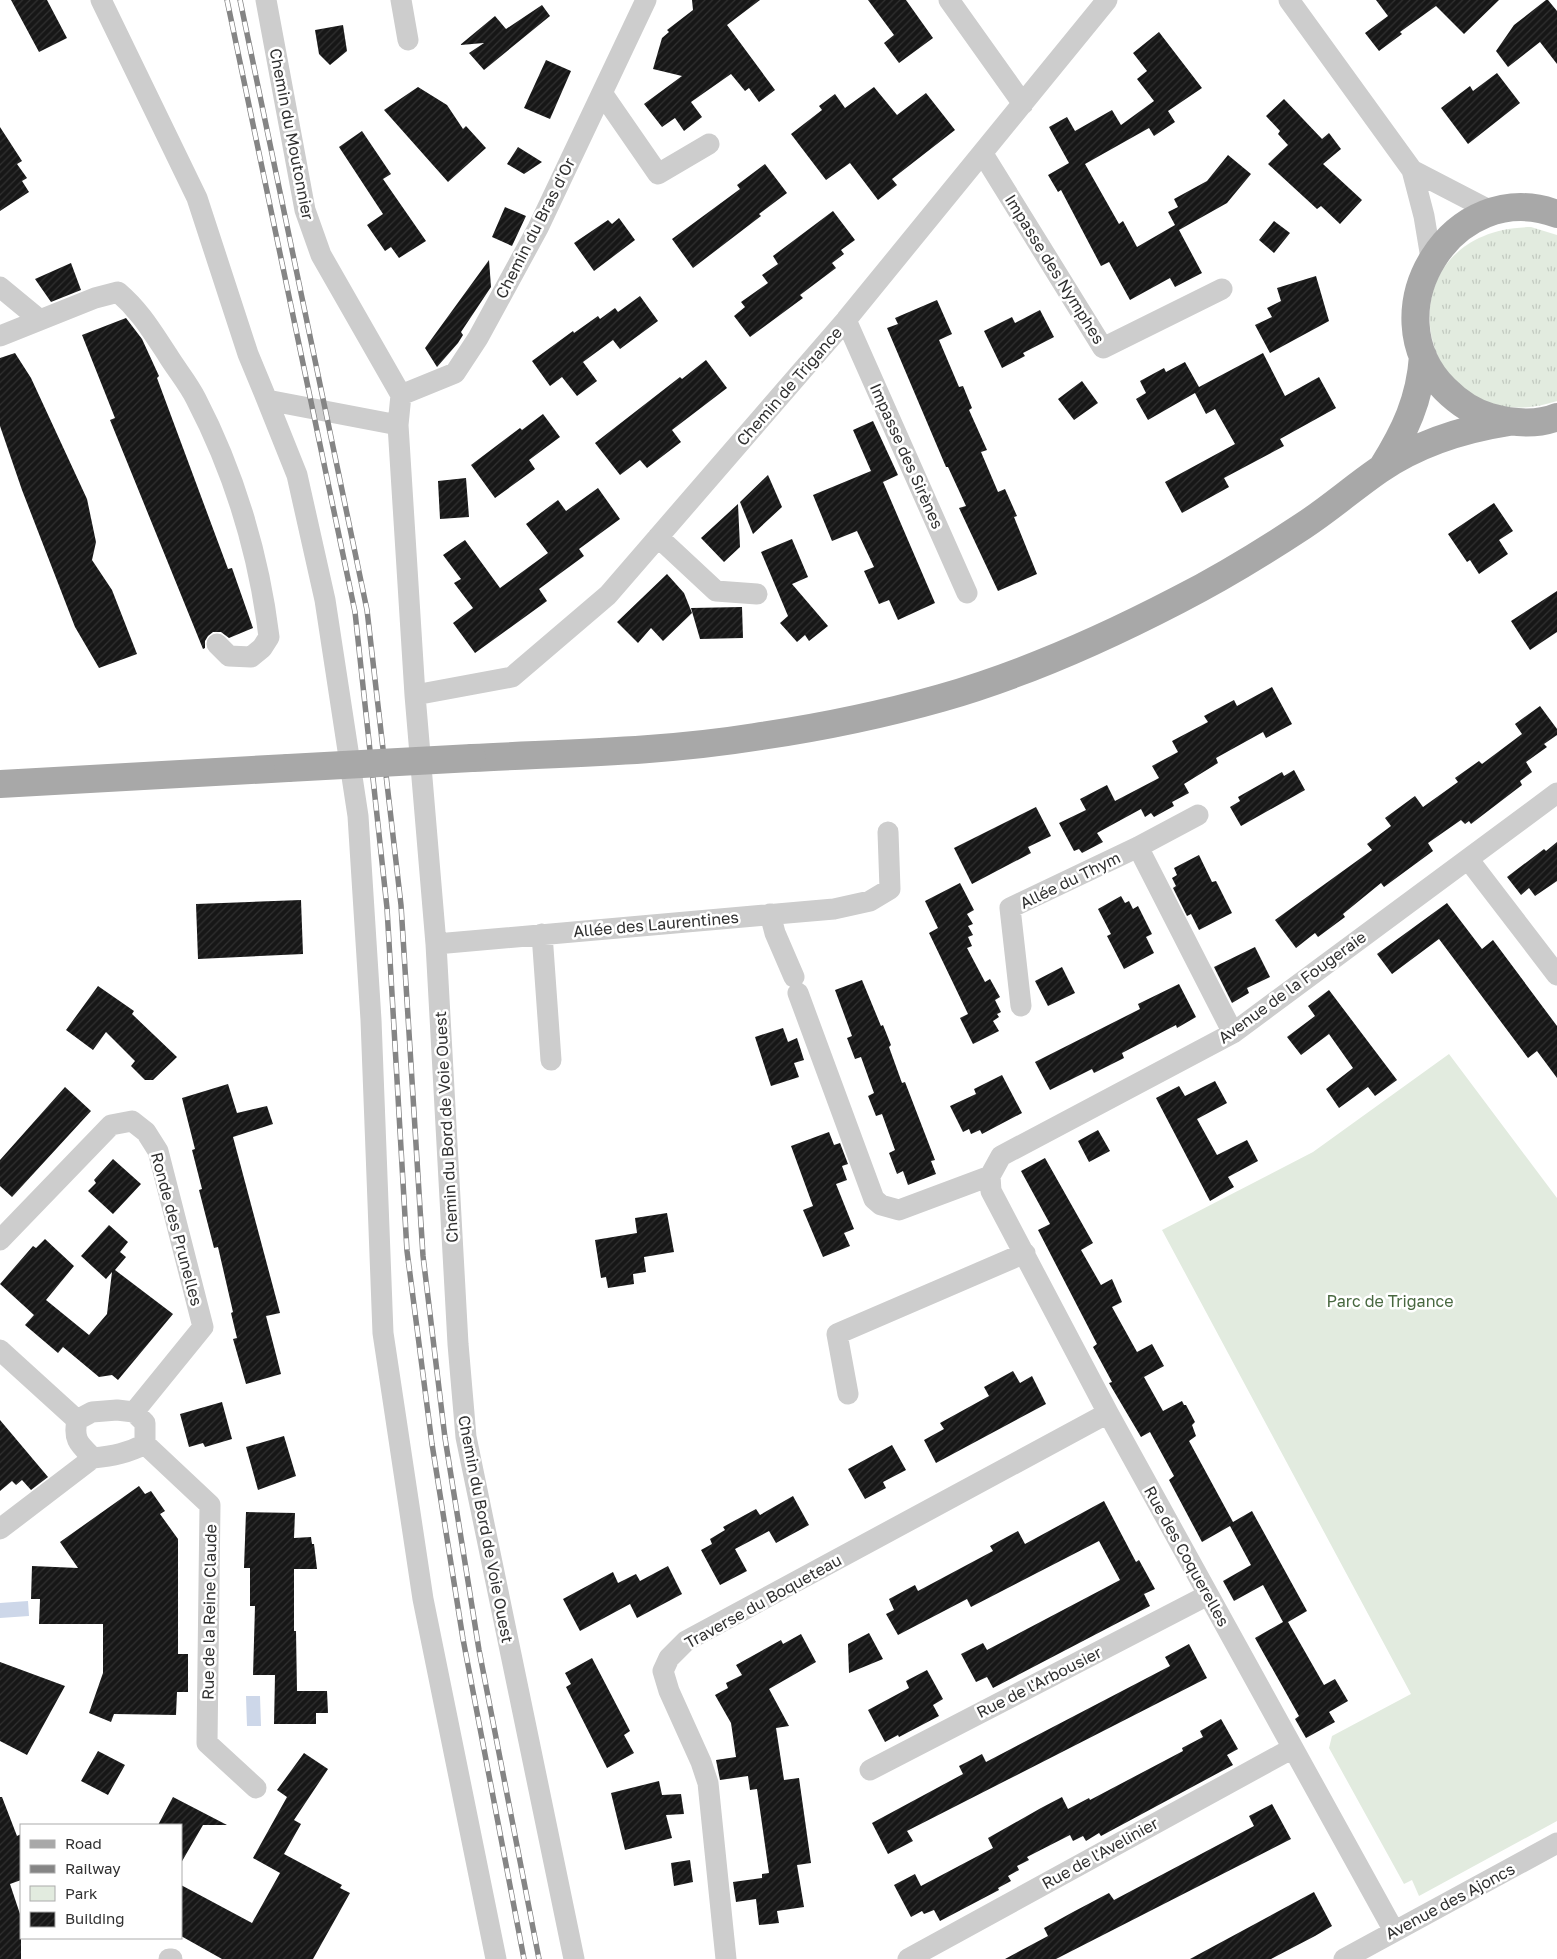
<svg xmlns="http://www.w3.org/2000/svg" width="1557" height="1959" font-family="'Golos Text',sans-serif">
  <defs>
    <pattern id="grass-tufts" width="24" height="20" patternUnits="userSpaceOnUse" patternTransform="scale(1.25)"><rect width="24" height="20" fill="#e2ebdf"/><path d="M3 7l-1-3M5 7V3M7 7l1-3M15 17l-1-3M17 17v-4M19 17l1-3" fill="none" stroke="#c2cac0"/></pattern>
    <pattern id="building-hatch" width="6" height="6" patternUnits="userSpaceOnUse" patternTransform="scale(1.25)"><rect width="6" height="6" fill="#171717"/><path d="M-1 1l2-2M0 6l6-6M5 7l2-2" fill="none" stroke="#303030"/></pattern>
  </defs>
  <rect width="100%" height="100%" fill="#fff"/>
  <path fill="url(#grass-tufts)" d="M1531,227L1557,235V401C1412,448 1374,229 1531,227Z"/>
  <path fill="#e2ebdf" d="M1449,1054L1557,1198V1821L1419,1896L1412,1880L1404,1884L1329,1748L1332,1736L1411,1694L1162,1230L1313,1152Z"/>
  <path fill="#cdd7e9" d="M28,1601L29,1616L0,1618V1603Z
    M246,1696H260L261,1726H247Z"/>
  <path fill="url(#building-hatch)" d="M11,0H47L67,38L39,52Z
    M692,0H760L727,25L775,90L759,102L749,88L745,91L731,74L691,102L702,117L684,131L675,118L662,127L644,104L682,76L653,69L662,38L669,32L667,30L693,10Z
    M868,0H906L933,38L899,63L884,43L894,35Z
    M1376,0H1499L1464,34L1436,6L1400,32L1402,34L1379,51L1365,33L1388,16Z
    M1546,0H1548L1557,11V64L1540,42L1508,67L1496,51L1514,25Z
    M542,5L550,16L484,70L469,53L484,43L460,45L495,16L506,29Z
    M343,25L347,51L330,65L319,54L315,30Z
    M1159,32L1202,88L1168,111L1175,122L1154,136L1149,128L1085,164L1119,224L1123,221L1137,247L1175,225L1168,212L1178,207L1174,199L1207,181L1228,155L1251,174L1227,203L1179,230L1202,273L1175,287L1170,278L1130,300L1109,262L1101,266L1061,190L1058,192L1048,175L1069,163L1049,127L1067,117L1075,131L1112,110L1121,125L1154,101L1137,79L1147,71L1133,53Z
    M546,60L571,71L550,119L524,108Z
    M1497,73L1520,103L1468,144L1441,108L1470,86L1473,91Z
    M418,87L447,105L463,129L466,126L486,148L448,182L384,110Z
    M874,87L897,115L926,93L955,130L892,179L897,185L878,200L850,163L826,180L791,134L822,110L819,106L835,94L845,108Z
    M1284,99L1322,139L1329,133L1341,149L1323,164L1362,200L1340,224L1321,206L1317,209L1268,164L1288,145L1278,134L1280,131L1266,116Z
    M0,127L22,161L17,164L27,178L22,181L29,192L0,211Z
    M362,131L391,174L383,179L426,241L399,258L391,247L385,251L367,225L383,214L339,147Z
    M518,147L542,162L524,174L507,164Z
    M765,164L787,193L759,214L761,216L693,268L672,239L740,189L737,185Z
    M505,207L526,216L512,246L492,237Z
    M833,211L855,240L841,250L844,254L832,263L836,268L800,295L803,298L750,337L734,316L745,307L741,302L768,283L762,275L778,264L773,256Z
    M619,218L635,240L594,271L574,243L608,220L612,224Z
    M1274,221L1290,233L1274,253L1259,240Z
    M489,260L491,287L461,332L463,335L458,343L437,367L425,348Z
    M71,263L81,290L51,302L35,279Z
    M1316,276L1329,321L1270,353L1255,325L1272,317L1267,308L1281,301L1277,288Z
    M640,296L658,321L620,349L613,340L583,362L597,381L577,396L562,377L550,386L532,361L573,331L574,333L598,316L600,319L615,308L618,312Z
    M937,300L952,334L939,340L959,387L963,386L972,408L969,410L987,450L981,452L998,492L1005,489L1017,516L1014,517L1037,574L998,591L959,508L966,506L948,467H946L887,328L898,324L895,318Z
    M1040,310L1054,337L1023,353L1025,356L1002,368L984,331L1012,317L1015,323Z
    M126,318L142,339L159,376L157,378L228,569L232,568L253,628L229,638L221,632H213L208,636L205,641V648L203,649L110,420L115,418L82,335Z
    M15,353L31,378L87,499L96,542L92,560L112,590L137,654L99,668L75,627L22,490L0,426V358Z
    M1263,353L1285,396L1319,377L1336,408L1280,439L1284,446L1224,478L1229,487L1182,513L1165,482L1235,444L1215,409L1206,414L1195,393L1148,420L1136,399L1146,393L1140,381L1164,368L1166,372L1185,362L1199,387Z
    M706,360L727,388L672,430L681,442L647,468L640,460L620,475L595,443L680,377L682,379Z
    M1082,381L1098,403L1074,420L1058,399Z
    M543,414L560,437L529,460L535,469L495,498L471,465L520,428L522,430Z
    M873,421L898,475L883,482L935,603L898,620L889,600L879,604L864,571L874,567L857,531L832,541L813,495L871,471L853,430Z
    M768,475L782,507L753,534L740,502Z
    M466,478L469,517L440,519L438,481Z
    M598,488L620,519L579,549L584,556L539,589L547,601L475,653L453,623L473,608L454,583L461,579L443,555L465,540L500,588L548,553L526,524L558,500L566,511Z
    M1494,503L1513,531L1499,540L1508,554L1479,574L1470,560L1467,562L1448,534Z
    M738,504L740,547L724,562L701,538Z
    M792,539L808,577L792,584L828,626L809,641L805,635L797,642L780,623L788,616L761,552Z
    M667,574L684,593L692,613L663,641L651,628L638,643L617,622Z
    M1557,591V632L1530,650L1511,621Z
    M742,607L743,638L700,639L691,608Z
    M1272,687L1292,724L1266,738L1263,732L1216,758L1218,763L1184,784L1189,793L1172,802L1174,806L1154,817L1151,813L1145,817L1141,809L1097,833L1103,842L1082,853L1079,849L1074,851L1059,823L1086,810L1080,799L1107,785L1115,801L1159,778L1152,766L1178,752L1172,741L1208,722L1204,716L1234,700L1237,706Z
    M1540,706L1557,729V735L1544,744L1547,747L1526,762L1532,772L1520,781L1522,785L1471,824L1469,821L1465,824L1461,820L1428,843L1433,851L1384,887L1381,883L1343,914L1345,917L1318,937L1315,933L1296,948L1275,920L1372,850L1367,844L1391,826L1385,818L1415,796L1423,807L1458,782L1455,778L1479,761L1482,764L1522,734L1515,724Z
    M1294,770L1305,790L1241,826L1230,807L1240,801L1238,797L1282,772L1284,776Z
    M1036,807L1051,836L1028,847L1031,853L972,884L954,848Z
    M1557,842V881L1535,896L1529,888L1521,895L1507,877L1544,849L1546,851Z
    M1199,855L1212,882L1216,881L1232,913L1199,930L1191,914L1187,916L1173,888L1176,886L1172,878L1177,875L1174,868Z
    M960,883L974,910L967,914L973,924L968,926L973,935L968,937L972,946L967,948L985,982L990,979L1000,997L995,1000L1001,1012L997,1014L999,1017L993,1021L999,1031L973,1044L960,1018L968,1014L929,933L938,928L925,901Z
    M1121,896L1125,903L1129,901L1133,909L1138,906L1152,934L1146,937L1154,953L1124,969L1107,936L1111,934L1098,909Z
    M301,900L303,954L198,959L196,904Z
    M1447,903L1482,949L1493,940L1557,1026V1078L1537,1051L1528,1058L1439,939L1392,974L1377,954Z
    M1255,947L1270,977L1247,988L1249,993L1232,1003L1214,967Z
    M1062,967L1075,993L1048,1006L1035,981Z
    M862,980L881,1026L883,1025L891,1045L889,1047L902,1083L905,1082L935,1160L931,1161L936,1174L908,1185L903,1171L897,1174L889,1153L895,1150L882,1114L876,1116L868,1096L874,1093L861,1057L855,1059L847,1038L852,1036L835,990Z
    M1179,984L1196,1017L1177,1028L1176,1025L1122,1053L1124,1058L1094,1073L1092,1069L1050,1090L1035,1062L1140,1009L1138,1004Z
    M98,986L134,1011L132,1014L177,1057L153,1080H145L131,1066L135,1061L106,1032L93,1050L66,1030Z
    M1329,990L1397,1080L1375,1096L1368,1087L1339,1108L1326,1089L1353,1068L1329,1034L1301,1055L1287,1037L1315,1016L1308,1006Z
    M783,1028L788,1042L797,1038L804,1060L794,1063L799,1077L771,1086L755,1037Z
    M1002,1075L1022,1113L982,1134L980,1130L971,1134L969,1129L963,1132L950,1106L976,1094L974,1089Z
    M1215,1081L1227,1103L1197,1119L1217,1155L1247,1140L1258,1161L1228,1177L1234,1187L1210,1201L1156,1098L1179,1086L1185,1096Z
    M228,1084L237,1113L267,1106L273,1124L233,1137L280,1313L266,1316L281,1374L246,1384L233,1339L237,1338L231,1313L233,1312L218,1247L214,1248L199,1190L202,1189L192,1150L195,1149L182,1098Z
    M65,1087L91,1111L12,1197L0,1186V1160Z
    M1098,1130L1110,1151L1089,1162L1078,1141Z
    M829,1132L834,1145L840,1143L848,1164L842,1166L847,1180L836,1184L854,1229L844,1233L850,1246L823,1257L803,1210L813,1206L791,1146Z
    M1045,1158L1093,1243L1081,1250L1101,1285L1112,1279L1122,1302L1112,1307L1137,1352L1152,1344L1164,1366L1144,1377L1163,1411L1182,1401L1184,1405H1186L1195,1422L1192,1425L1196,1436L1189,1441L1233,1522L1252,1511L1307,1611L1288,1622L1324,1685L1335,1679L1348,1701L1329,1712L1335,1722L1306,1738L1295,1719L1299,1716L1255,1638L1283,1622L1263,1585L1234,1601L1223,1581L1251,1565L1230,1526L1202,1542L1169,1480L1174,1476L1150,1432L1141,1437L1109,1383L1112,1382L1093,1347L1097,1344L1038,1230L1050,1224L1021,1171Z
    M113,1159L141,1184L113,1214L88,1191L96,1183L94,1180Z
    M667,1213L674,1252L644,1257L646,1272L633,1274L634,1284L608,1288L606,1277L601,1278L595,1240L637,1233L635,1218Z
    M109,1225L128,1242L120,1252L126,1257L115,1270L173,1314L118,1380L112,1375L99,1377L63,1347L58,1353L25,1325L34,1315L0,1284L33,1246L36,1248L45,1239L74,1266L46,1300L89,1335L107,1314L112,1272L106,1279L81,1256Z
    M1013,1371L1020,1383L1032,1376L1046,1404L936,1463L924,1440L944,1429L940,1423L989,1396L984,1387Z
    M222,1402L232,1439L205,1447L203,1443L189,1447L180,1414Z
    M0,1420L48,1477L31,1490L22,1480L16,1485L12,1481L0,1491Z
    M284,1436L296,1476L258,1490L246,1447Z
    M892,1445L906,1470L883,1482L886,1488L865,1499L848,1469Z
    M139,1486L145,1494L151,1491L165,1511L160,1514L178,1539V1654H188V1692H177L176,1715L114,1714L111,1722L89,1713L103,1673V1624H39L40,1599H31L32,1566L78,1568L60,1542Z
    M793,1496L809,1525L776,1543L769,1531L735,1549L747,1571L720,1585L701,1550L712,1544L710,1539L725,1530L723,1527L756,1509L760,1515Z
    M1104,1501L1136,1562L1139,1560L1155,1589L1144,1594L1150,1606L993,1688L987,1677L976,1682L961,1654L983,1643L987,1650L1120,1580L1099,1541L971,1607L967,1599L898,1635L886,1614L894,1610L889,1599L915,1585L918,1591L993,1551L990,1546L1018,1531L1025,1544Z
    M246,1512L295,1513L294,1538L311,1537L312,1544H314L317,1569H294V1631H296L297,1691H327L328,1713H316V1724H274L275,1675H253L255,1606H250V1568H244Z
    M668,1566L682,1594L637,1618L630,1604L580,1631L563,1599L613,1572L618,1583L636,1574L640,1581Z
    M869,1633L883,1659L849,1673L848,1644Z
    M801,1634L816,1662L769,1689L789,1726L776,1728L784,1780L799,1778L811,1863L797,1865L804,1907L777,1911L779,1923L759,1925L756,1899L736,1902L733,1882L762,1878V1874L769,1873L757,1789L750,1790L748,1776L720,1780L716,1760L736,1757L731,1723L715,1695L728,1688L726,1683L742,1675L736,1665L781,1640L783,1644Z
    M1189,1644L1207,1678L907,1831L913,1841L888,1854L872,1823L963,1774L959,1766L967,1762L982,1754L986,1762L1170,1666L1165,1657Z
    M592,1658L630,1731L624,1735L634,1753L607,1768L566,1687L571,1684L565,1673Z
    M0,1662L65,1686L27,1755L0,1741Z
    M927,1670L943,1699L933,1705L939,1716L899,1737L898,1735L885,1742L868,1710L909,1688L906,1681Z
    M1221,1719L1238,1749L1227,1755L1233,1765L1101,1836L1099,1833L1086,1841L1083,1836L1073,1841L1070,1835L1027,1857L1029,1860L1017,1866L1019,1870L1008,1876L1011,1881L998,1888L999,1890L940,1921L934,1910L924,1914L922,1911L911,1917L894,1885L915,1874L921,1886L993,1848L988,1838L1041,1808L1062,1797L1068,1809L1089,1798L1090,1800L1183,1751L1182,1748L1203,1737L1200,1731Z
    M98,1751L125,1765L108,1795L81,1781Z
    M304,1753L328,1769L294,1820L301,1824L284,1854L342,1885L340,1888L350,1893L313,1959H222L181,1936V1885L252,1923L280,1873L253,1858L287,1797L277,1790Z
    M659,1781L662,1795L681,1794L684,1814L666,1815L672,1838L625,1850L611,1793Z
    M0,1797H2L17,1836L21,1834V1880L10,1884L21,1917V1959H0Z
    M173,1797L227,1825H203L181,1863V1825H158Z
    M1272,1804L1291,1839L1056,1959H1005L1048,1936L1044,1928L1073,1912L1109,1893L1114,1900L1254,1826L1249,1816Z
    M690,1860L693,1882L674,1886L671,1863Z
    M1314,1892L1332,1926L1315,1936L1271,1959H1190Z"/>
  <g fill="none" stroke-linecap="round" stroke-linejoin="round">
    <path stroke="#cdcdcd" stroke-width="21" d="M101,0L197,198L248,354L267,400L398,425
      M266,0L305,210L321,255L401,395
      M401,0L408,40
      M949,0L1023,104
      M1289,0L1412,170
      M602,93L658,174L709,144
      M983,154L1103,348L1222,289
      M1431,258L1424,216L1412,170L1493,212
      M0,287L40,320
      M846,320L967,593
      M0,336L95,298L118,292C140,311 151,330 167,354C176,369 188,383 196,399C234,472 259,555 269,637L262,648L251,657L229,656L217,644
      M267,400L297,475L325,600L358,816L371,1020L383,1333L423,1599L496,1959
      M658,537L716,591L757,594
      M415,695L512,677L608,595L846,320L1107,0
      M1138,847L1233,1033
      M1468,859L1557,975
      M770,914L775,933L794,977
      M542,934L551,1060
      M436,944L834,909L870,901L890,889L888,832
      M798,993L874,1199L881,1205L899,1210L990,1176
      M1021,1006L1010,908L1138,847L1198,815
      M990,1176L991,1191L1108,1413L1394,1931
      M990,1176L1001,1156L1233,1033L1557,793
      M0,1240L111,1125L132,1121L146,1132L158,1151L203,1327L134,1412
      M0,1350L77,1420
      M848,1394L837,1334L1025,1253
      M117,1410L134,1412L145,1423V1444C128,1453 113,1456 93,1458C79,1444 73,1440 77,1420L92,1412Z
      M145,1444L210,1505L207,1743L256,1788
      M0,1529L93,1458
      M870,1770L1208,1595
      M169,1959H172
      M574,1959L466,1437L458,1344L436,944L415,695L398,425L401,395L455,373L478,338L538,228L646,0
      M726,1959L708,1783L701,1762L669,1691L663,1671L669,1658L686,1641L1108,1413
      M908,1959L1293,1748
      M1344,1959L1557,1843"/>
    <path stroke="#a8a8a8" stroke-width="28" d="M1557,214C1454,175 1368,312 1445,389C1458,402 1472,412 1490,417C1512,423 1535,426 1557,417
      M1382,468C1405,431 1420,400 1423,356
      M472,758C566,753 662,752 755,737C817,728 881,715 941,698C1022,675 1103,639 1178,600C1221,578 1262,553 1303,526C1329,509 1353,488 1379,470C1417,444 1464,429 1509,422
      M0,784L288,768"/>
    <defs>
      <path id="rail" d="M227,0L355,612L387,908L407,1251L432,1444L463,1639L524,1959
        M240,0L367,610L401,905L423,1256L445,1438L479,1650L539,1959"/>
    </defs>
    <use href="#rail" stroke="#858585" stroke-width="5.5"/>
    <use href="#rail" stroke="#fff" stroke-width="4" stroke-dasharray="11" stroke-linecap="butt"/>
    <path stroke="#a8a8a8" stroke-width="28" d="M288,768L472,758"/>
  </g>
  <g text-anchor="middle" stroke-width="5" stroke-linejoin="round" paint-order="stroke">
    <g font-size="16" fill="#303030" stroke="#fff">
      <text transform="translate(292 134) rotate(79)" y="6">Chemin du Moutonnier</text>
      <text transform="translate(535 228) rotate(-63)" y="6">Chemin du Bras d'Or</text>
      <text transform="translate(1055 269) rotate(58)" y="6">Impasse des Nymphes</text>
      <text transform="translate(789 386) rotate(-49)" y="6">Chemin de Trigance</text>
      <text transform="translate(907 456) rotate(66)" y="6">Impasse des Sirènes</text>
      <text transform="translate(1070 880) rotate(-26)" y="6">Allée du Thym</text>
      <text transform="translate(656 924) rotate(-5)" y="6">Allée des Laurentines</text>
      <text transform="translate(1292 987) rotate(-36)" y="6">Avenue de la Fougeraie</text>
      <text transform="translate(446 1127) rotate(-93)" y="6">Chemin du Bord de Voie Ouest</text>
      <text transform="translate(177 1229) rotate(75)" y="6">Ronde des Prunelles</text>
      <text transform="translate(486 1529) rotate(79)" y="6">Chemin du Bord de Voie Ouest</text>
      <text transform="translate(1187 1556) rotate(61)" y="6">Rue des Coquerelles</text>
      <text transform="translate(763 1601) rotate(-29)" y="6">Traverse du Boqueteau</text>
      <text transform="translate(209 1612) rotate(-89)" y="6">Rue de la Reine Claude</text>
      <text transform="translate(1039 1682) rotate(-27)" y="6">Rue de l'Arbousier</text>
      <text transform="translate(1100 1853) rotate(-29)" y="6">Rue de l'Avelinier</text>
      <text transform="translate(1450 1901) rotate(-28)" y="6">Avenue des Ajoncs</text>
    </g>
    <g font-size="16" fill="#486840" stroke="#fff">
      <text x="1390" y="1307">Parc de Trigance</text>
    </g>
  </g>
  <rect x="20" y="1824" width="162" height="115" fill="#ffffff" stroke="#acacac"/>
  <rect x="30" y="1840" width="25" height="8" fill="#a8a8a8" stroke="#acacac"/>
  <text x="65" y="1849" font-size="15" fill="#303030">Road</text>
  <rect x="30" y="1865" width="25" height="8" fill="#858585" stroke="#acacac"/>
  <text x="65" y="1874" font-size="15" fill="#303030">Railway</text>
  <rect x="30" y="1886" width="25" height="15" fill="#e2ebdf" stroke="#acacac"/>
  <text x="65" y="1899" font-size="15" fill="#303030">Park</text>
  <rect x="30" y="1912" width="25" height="15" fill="url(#building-hatch)" stroke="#acacac"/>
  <text x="65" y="1924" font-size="15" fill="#303030">Building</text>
</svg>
